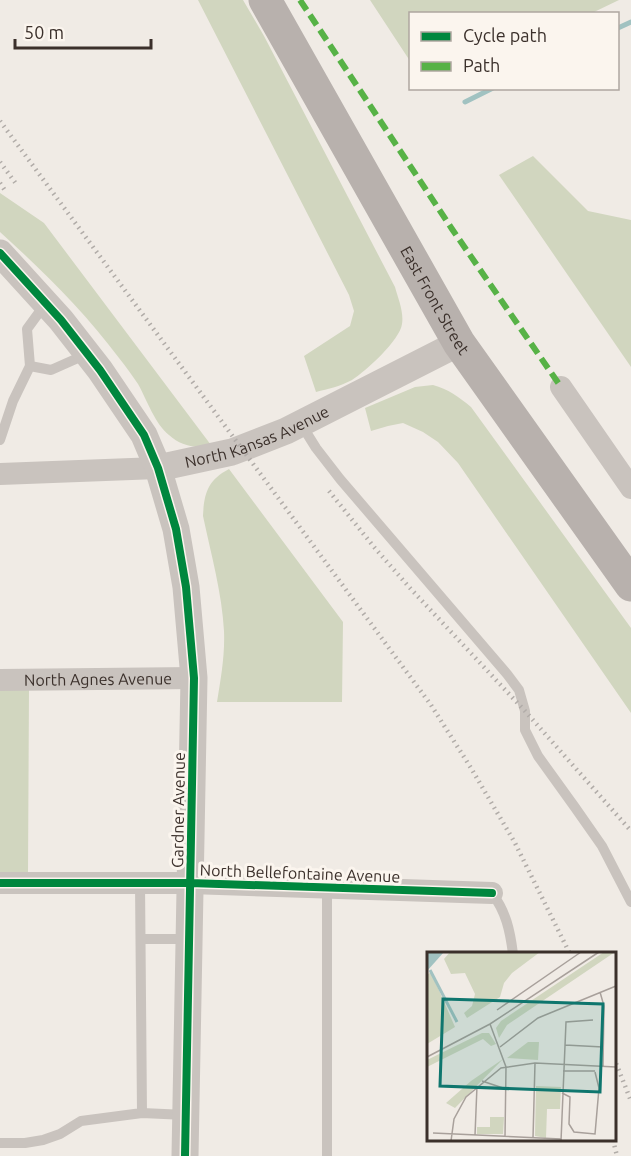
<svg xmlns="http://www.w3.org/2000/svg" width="631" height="1156" font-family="Ubuntu,sans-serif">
  <rect width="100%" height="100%" fill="#f0ebe5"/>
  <path fill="#d1d6bf" d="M198,0H243L264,36L395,287C398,298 404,312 402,324C400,340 366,371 352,380C341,386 328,389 316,392L304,356L350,326L354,311L349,295Z
    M370,0H619L592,13L410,14V61Z
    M533,156L588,211L631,220V367L499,175Z
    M0,193L44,223L211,445C196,449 181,446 169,435C155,424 147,400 138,384C132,375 126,367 119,358C84,311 43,271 0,232Z
    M433,385C448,389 459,397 471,407L631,628V713L458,463L438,442L423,432L403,423L388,426L371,431L365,408L415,387Z
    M229,469L343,622L342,702H217C221,678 225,655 224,631C222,593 211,554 203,516C204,493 208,480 229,469Z
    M0,689H29L28,873H0Z"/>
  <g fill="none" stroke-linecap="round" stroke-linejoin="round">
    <path stroke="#a1c2c1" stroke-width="5" d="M618,28L631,22
      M465,102L493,88"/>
    <path stroke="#c9c3be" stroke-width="10" d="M30,366L51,370L87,354
      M301,424L316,448L340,479L507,674L519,690L525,711V730L538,756L574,806L602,846L631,902
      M0,440L13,401L30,366L27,329L46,303
      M140,883L142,1113L186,1115
      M327,886V1156
      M492,893C506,912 510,930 513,954
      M141,939H188
      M0,1143H25L43,1140L60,1134L81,1121L142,1113"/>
    <g stroke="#c9c3be" stroke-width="22">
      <path d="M561,387L631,488"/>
      <path d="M0,474L158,468"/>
      <path id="s1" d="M0,680L194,678"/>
      <path d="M0,883H190L492,893"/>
    </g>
    <g stroke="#c9c3be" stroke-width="27">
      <path d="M0,253L61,320L100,370L144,435L158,468L176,529L186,587L194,678L185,1156"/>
      <path id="s2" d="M158,468L232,452L286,431L459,343"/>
    </g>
    <path stroke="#b8b1ad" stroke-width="33" id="s3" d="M265,0L459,343L631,585"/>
    <path stroke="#b1aca8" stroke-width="4.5" stroke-dasharray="1.5 4.5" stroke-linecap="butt" d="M0,121L431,705L471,768L515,843L570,954
      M0,162L17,185
      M0,183L6,192
      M329,491L374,547L409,587L525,711L631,831
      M614,1058L631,1101
      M613,1140L617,1156"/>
    <path stroke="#57b246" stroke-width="6" stroke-dasharray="12 6" stroke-linecap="butt" d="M300,0L452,229L561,387"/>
    <defs>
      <path id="cycleway" d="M0,253L61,320L100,370L144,435L158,468L176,529L186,587L194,678L185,1156
        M0,883H190L492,893"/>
    </defs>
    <use href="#cycleway" stroke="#fbf5ee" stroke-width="11"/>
    <use href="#cycleway" stroke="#00873e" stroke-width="8"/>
  </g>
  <g text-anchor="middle" stroke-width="6" stroke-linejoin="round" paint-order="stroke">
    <g font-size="16" fill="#3b302b" stroke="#fbf5ee">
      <text dy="6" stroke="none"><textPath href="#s3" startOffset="345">East Front Street</textPath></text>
      <text dy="6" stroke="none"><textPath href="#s2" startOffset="104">North Kansas Avenue</textPath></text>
      <text dy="6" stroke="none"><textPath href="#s1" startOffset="98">North Agnes Avenue</textPath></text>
      <text transform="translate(178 810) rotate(-89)" y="6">Gardner Avenue</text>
      <text transform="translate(300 873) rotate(2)" y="6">North Bellefontaine Avenue</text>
    </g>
  </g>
  <g transform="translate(427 952)">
    <rect width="189" height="189" fill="#f0ebe5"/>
    <path d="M23,0H113L85,21L77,31L73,45L40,66L37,61L45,54L48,42L38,21L24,22L17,7ZM177,0H188L80,73L72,86L69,76L74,69ZM4,20L28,75L0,92V23ZM55,81H62L69,92L64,94L56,87L0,115V108ZM101,90H112L111,108L80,106ZM76,107L28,156L19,151L44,129ZM109,134L134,135L133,157H120L119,186L108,184ZM63,165H77L76,182H50V175H63Z" fill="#d1d6bf"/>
    <path d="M0,0H17L0,19Z" fill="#a1c2c1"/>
    <path fill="none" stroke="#a1c2c1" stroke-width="3" d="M3,18L30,70"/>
    <path fill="none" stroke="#a8a09b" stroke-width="1.5" d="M173,40L177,54L176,114M70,58L154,0M63,72L79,115L78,185M138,93L176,95M73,95L111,66L189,34M0,105L63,72L172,0M136,119H168M55,129L79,137M135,141L143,145L142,172L147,180L168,182L172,136L168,120M6,181L134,187M48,183L50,134M106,186L108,111M24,189L27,167L39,145L74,116L108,111L189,115M134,189L139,70L166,68"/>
    <path fill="#0f766e" fill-opacity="0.15" stroke="#0f766e" stroke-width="3" d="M16,47L176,52L173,140L13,134Z"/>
    <rect width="189" height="189" fill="none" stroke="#3b302b" stroke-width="3"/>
  </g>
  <rect x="409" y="12" width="210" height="78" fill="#fbf5ee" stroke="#aea6a0" stroke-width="1.5"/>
  <rect x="421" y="32" width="30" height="9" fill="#00873e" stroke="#aea6a0" stroke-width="1.5"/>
  <text x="463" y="42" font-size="18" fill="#3b302b">Cycle path</text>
  <rect x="421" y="62" width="30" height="9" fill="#57b246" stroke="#aea6a0" stroke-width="1.5"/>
  <text x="463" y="72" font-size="18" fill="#3b302b">Path</text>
  <path d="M15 39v9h136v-9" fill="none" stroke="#3b302b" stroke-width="3"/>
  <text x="24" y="39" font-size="18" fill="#3b302b" stroke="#fbf5ee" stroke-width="4.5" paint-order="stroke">50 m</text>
</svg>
